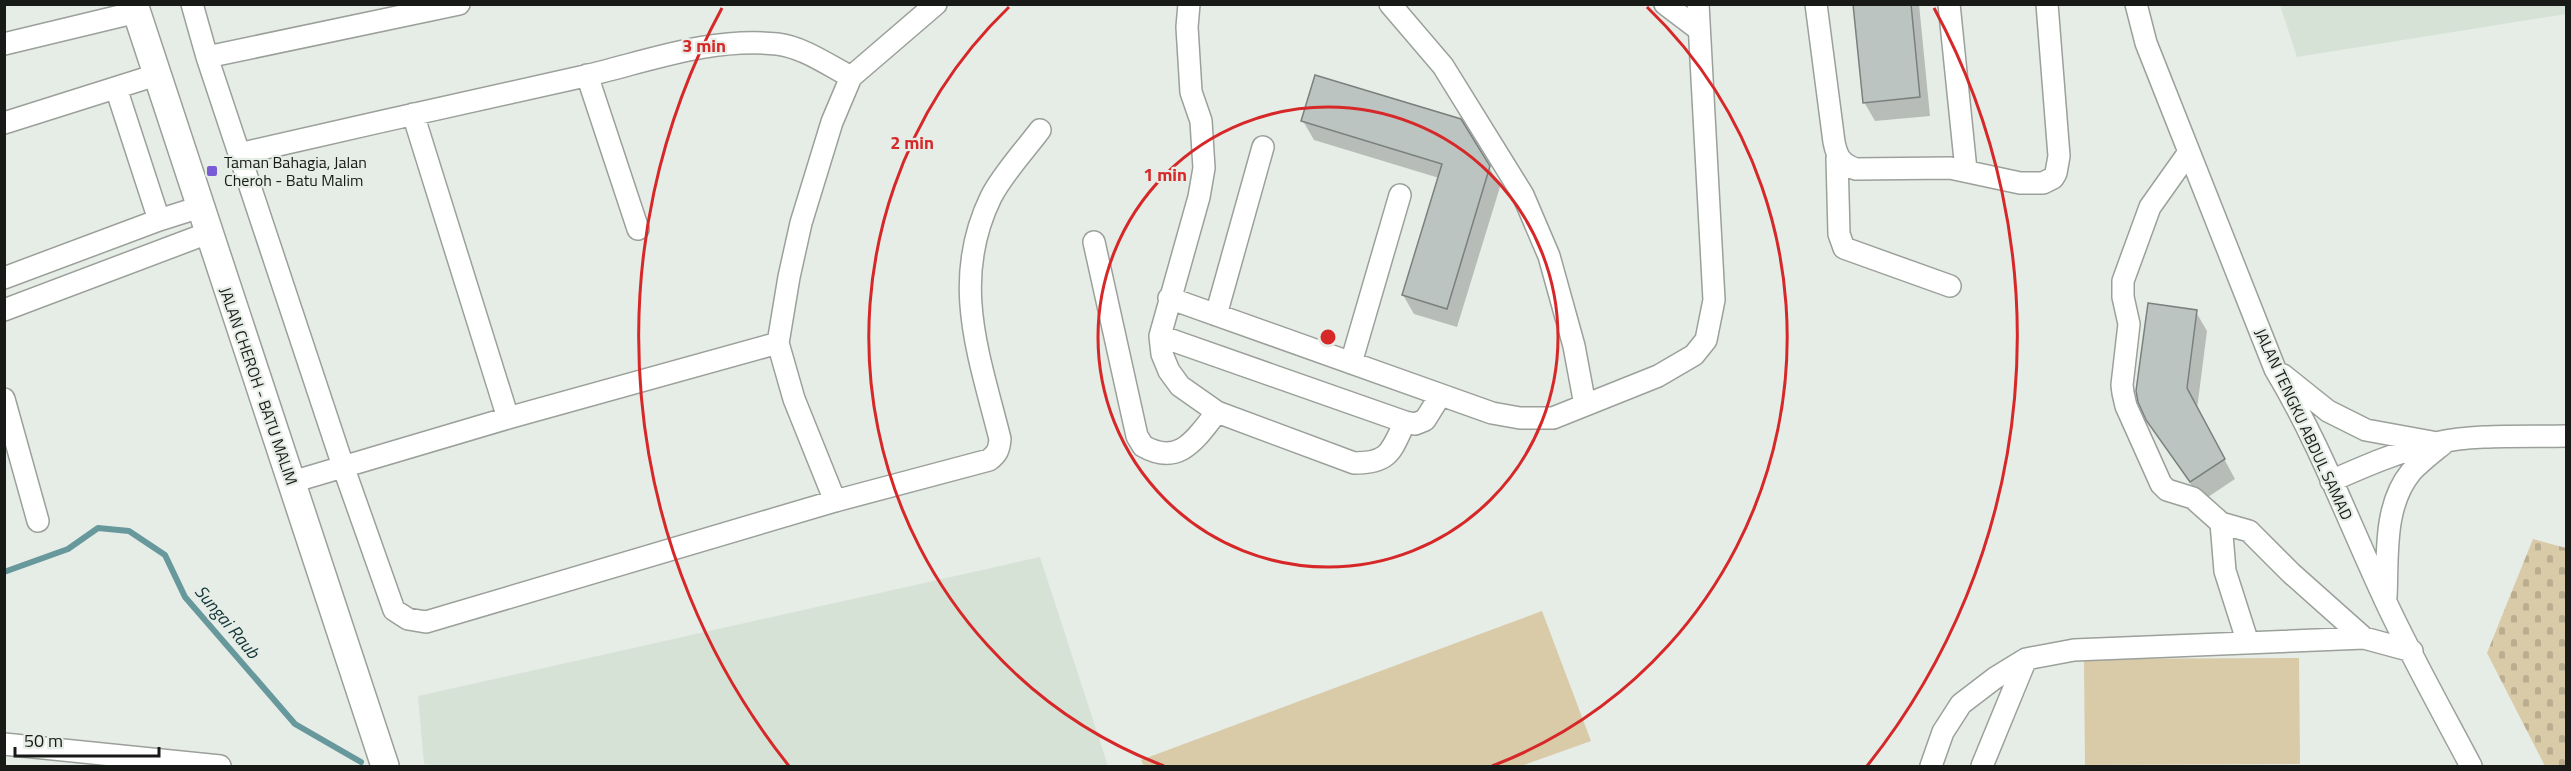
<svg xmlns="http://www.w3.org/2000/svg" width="2571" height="771" font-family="'Titillium Web',sans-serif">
  <defs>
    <pattern id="cemetery-stones" width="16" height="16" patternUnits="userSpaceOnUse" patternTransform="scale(1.5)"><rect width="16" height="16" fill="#d9caa8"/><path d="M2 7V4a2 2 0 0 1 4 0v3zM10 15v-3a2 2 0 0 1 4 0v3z" fill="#baad90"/></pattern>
  </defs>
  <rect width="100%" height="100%" fill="#e6ece6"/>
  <path fill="#d7e2d6" d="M2566,4V14L2297,57L2280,5Z
    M1040,557L1108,766H436L424,764L418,696Z"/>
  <path fill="url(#cemetery-stones)" d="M2533,539L2566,548V766H2545L2487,653Z"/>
  <path fill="#d9caa8" d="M1542,611L1591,741L1521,766H1144L1141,760Z
    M2299,658L2300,764L2085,765L2084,659Z"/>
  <path fill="#0003" d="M1854,4H1919L1930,116L1875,121L1864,102Z
    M1303,121L1489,167L1500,187L1457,327L1414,314L1403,295L1439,178L1314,140Z
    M2196,312L2207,331L2197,409L2235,479L2202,501L2148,420Z"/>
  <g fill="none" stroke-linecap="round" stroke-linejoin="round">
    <path stroke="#67989c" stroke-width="6" d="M4,572L68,549L98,528L129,531L165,555L185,597L295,724L361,762"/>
  </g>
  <path fill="#bcc4c1" stroke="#79817e" stroke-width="1.5" d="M1853,4H1911L1920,97L1863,103Z
    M1315,75L1461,119L1490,166L1447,309L1402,295L1442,164L1301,121Z
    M2148,303L2197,310L2187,388L2225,459L2190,482L2146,420L2138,402L2136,391Z"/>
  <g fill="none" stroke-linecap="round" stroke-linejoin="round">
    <defs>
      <path id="minor" d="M192,4L207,57L343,466L394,610L408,619L426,622L835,501L989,460C997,454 999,450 1000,439C979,355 950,281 991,197C1002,175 1025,150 1040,130
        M1189,4L1187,27L1191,92L1201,121L1204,168L1199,197L1160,336L1162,354L1169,371L1180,386L1217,412L1354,463C1390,463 1391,451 1405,422
        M1390,4L1443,66L1523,195L1549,256L1574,346L1585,405
        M1665,4L1698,29
        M1816,4L1834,142C1837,157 1841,164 1856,169L1950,168L2020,183H2043L2053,178L2056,173L2059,156L2047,4
        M1949,4L1966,170
        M2136,4L2146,43L2275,369C2319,442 2349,523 2385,600C2411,656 2442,711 2471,766
        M4,44L137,12
        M207,57L459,4
        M587,75L638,229
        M116,88L159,220
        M413,114L508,418
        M4,123L156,75
        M2189,152L2150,207L2123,281V297L2129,324L2122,385L2123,393L2126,406L2161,484L2167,490L2193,498L2221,523L2249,531L2291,573L2364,638
        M239,154C354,127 470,102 585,76C649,61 711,37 777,44C803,47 828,65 851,77
        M1837,158L1839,234L1844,248L1950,286
        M1094,242L1137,436L1143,446C1180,467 1196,438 1217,412
        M4,278L159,220L200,207
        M1169,298L1492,413L1520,418H1553L1658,376L1694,355L1706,340L1714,300L1698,4
        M4,310L208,233
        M1216,315L1263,147
        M1160,336L1405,422L1415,424L1425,420L1440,396
        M1351,363L1400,195
        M2283,375L2328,411L2366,430L2432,442
        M4,399L38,521
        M2331,481C2365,466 2399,451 2436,443C2475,434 2526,437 2566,436
        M292,482L508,418L778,343
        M835,501L794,399L778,343L789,277L801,223L832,122L851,77L936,4
        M2221,523L2225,571L2248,643
        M2386,598C2388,557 2383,506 2411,472C2420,462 2432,453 2443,444
        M4,744L220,766
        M1931,766L1943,732L1961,704L1995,678L2026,659L2074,650L2364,638L2412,651
        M1982,766L2026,659"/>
      <path id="major" d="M134,4L385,766"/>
    </defs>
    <use href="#minor" stroke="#9ba09b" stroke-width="24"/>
    <use href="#major" stroke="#9ba09b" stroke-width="30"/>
    <use href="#minor" stroke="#fff" stroke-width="21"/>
    <use href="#major" stroke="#fff" stroke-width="27"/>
  </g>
  <g fill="none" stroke="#d62828" stroke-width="3">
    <circle cx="1328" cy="337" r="230"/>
    <path d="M1164 766A459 459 0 0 1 1009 7M1647 7A459 459 0 0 1 1492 766"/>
    <path d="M789 766A689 689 0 0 1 722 8M1934 8A689 689 0 0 1 1867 766"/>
  </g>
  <rect fill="#795bd5" stroke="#e6ece6" stroke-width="2" x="206" y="165" width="12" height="12" rx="3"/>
  <g text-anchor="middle" stroke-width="4.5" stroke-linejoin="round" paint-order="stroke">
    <g font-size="16" fill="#181a18" stroke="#e6ece6" text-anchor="start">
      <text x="224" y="168">Taman Bahagia, Jalan<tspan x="224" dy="18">Cheroh - Batu Malim</tspan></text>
    </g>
    <g font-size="16" fill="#181a18" stroke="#e6ece6">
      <text transform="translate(259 386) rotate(71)" y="6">JALAN CHEROH - BATU MALIM</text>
      <text transform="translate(2304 424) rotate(65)" y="6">JALAN TENGKU ABDUL SAMAD</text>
    </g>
    <g font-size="18" font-style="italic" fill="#123538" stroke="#e6ece6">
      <text transform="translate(227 622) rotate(50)" y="6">Sungai Raub</text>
    </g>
  </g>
  <circle cx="1328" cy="337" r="9" fill="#d62828" stroke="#e6ece6" stroke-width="3"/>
  <g font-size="18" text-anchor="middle" font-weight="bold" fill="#d62828" stroke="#e6ece6" stroke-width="4.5" stroke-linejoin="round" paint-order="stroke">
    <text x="704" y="52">3 min</text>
    <text x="912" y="149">2 min</text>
    <text x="1165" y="181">1 min</text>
  </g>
  <rect width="2571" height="771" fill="none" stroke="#181a18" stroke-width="12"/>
  <path d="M15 747v9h144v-9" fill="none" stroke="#181a18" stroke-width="3"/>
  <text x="24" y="747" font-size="18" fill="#181a18" stroke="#e6ece6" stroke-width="4.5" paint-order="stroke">50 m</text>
</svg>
